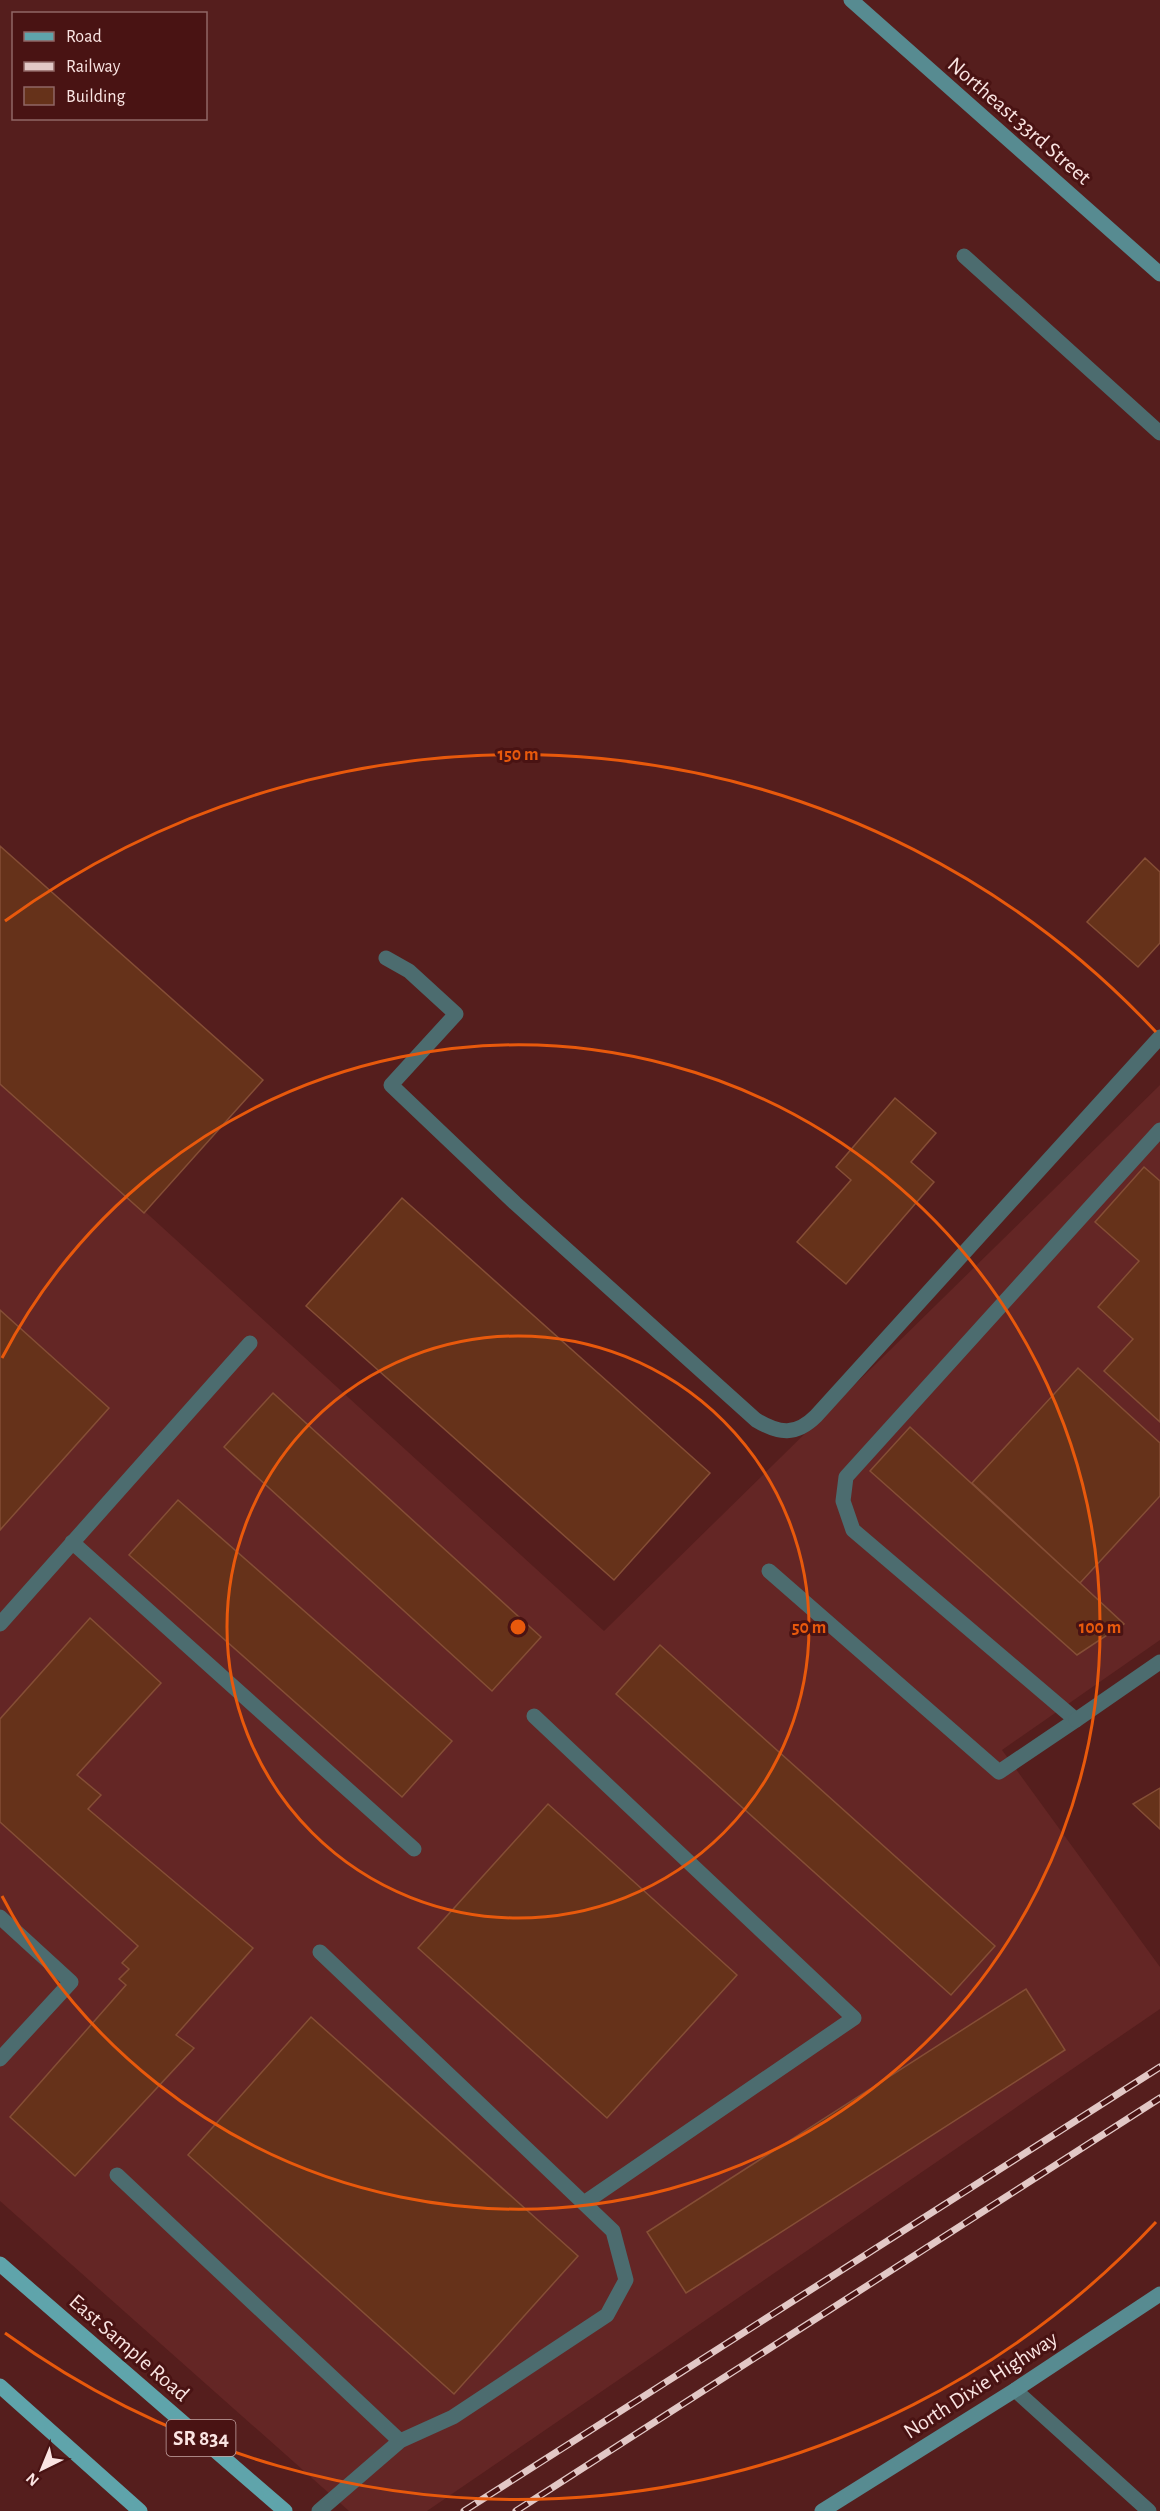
<svg xmlns="http://www.w3.org/2000/svg" width="1160" height="2511" font-family="'Alegreya Sans',sans-serif">
  <rect width="100%" height="100%" fill="#551e1d"/>
  <path fill="#642625" d="M0,1079L604,1631L1160,1085V1640L1002,1750L1160,1967V2009L427,2511H349L0,2201Z"/>
  <path fill="#66321a" stroke="#854e36" stroke-width="1.5" d="M0,846L263,1080L144,1213L0,1084Z
    M1145,858L1160,872V943L1138,967L1087,922Z
    M895,1098L936,1133L911,1162L934,1182L846,1284L797,1242L851,1180L836,1167Z
    M1144,1167L1160,1181V1422L1104,1371L1133,1339L1098,1307L1139,1261L1095,1222Z
    M402,1198L710,1473L614,1580L306,1306Z
    M0,1310L109,1408L0,1530Z
    M1078,1368L1160,1443V1496L1080,1583L972,1483Z
    M273,1393L541,1637L492,1691L224,1447Z
    M910,1427L1080,1583L1124,1624L1077,1655L870,1471Z
    M178,1500L452,1741L402,1797L129,1555Z
    M90,1618L161,1683L77,1775L101,1795L88,1809L253,1948L176,2035L194,2048L75,2176L10,2117L126,1985L119,1979L129,1969L122,1963L138,1946L0,1822V1719Z
    M660,1645L995,1946L951,1995L616,1694Z
    M1160,1788V1829L1133,1804Z
    M548,1804L737,1975L607,2118L418,1948Z
    M1026,1989L1065,2050L686,2293L647,2232Z
    M311,2017L578,2256L454,2394L188,2155Z"/>
  <g fill="none" stroke-linecap="round" stroke-linejoin="round">
    <path stroke="#4c6c6f" stroke-width="15" d="M964,256L1160,433
      M386,958L409,971L456,1014L391,1085L515,1203L756,1420C779,1434 796,1436 816,1416L1160,1037
      M72,1542L414,1849
      M769,1571L999,1772L1076,1720L853,1530L843,1501L846,1477L1160,1130
      M0,1624L250,1343
      M534,1716L854,2018L584,2203
      M0,1917L71,1982L0,2059
      M117,2175L400,2441
      M319,2511L400,2441L453,2417L607,2315L626,2280L613,2231L320,1952"/>
    <path stroke="#4c6c6f" stroke-width="15" d="M1076,1720L1160,1662
      M1015,2390L1149,2511"/>
    <path stroke="#578b91" stroke-width="15" d="M851,0L1160,274
      M822,2511L1015,2390L1160,2294"/>
    <path stroke="#5fa4ab" stroke-width="15" d="M0,2264L285,2511
      M0,2386L140,2511"/>
    <defs>
      <path id="rail" d="M464,2511L1160,2067
        M516,2511L1160,2098"/>
    </defs>
    <use href="#rail" stroke="#e2c8c6" stroke-width="7"/>
    <use href="#rail" stroke="#491313" stroke-width="4.5" stroke-dasharray="14" stroke-linecap="butt"/>
  </g>
  <g fill="none" stroke="#e8590c" stroke-width="3">
    <circle cx="518" cy="1627" r="291"/>
    <path d="M2 1358A582 582 0 1 1 2 1896"/>
    <path d="M1156 2222A873 873 0 0 1 5 2333M5 921A873 873 0 0 1 1156 1032"/>
  </g>
  <g text-anchor="middle" stroke-width="6" stroke-linejoin="round" paint-order="stroke">
    <rect fill="#491313" stroke="#c5a5a4" stroke-width="1.5" x="166.5" y="2420" width="69" height="36" rx="4.5"/>
    <g font-size="21" font-weight="bold" fill="#fae4e2">
      <text x="201" y="2445">SR 834</text>
    </g>
    <g font-size="22" fill="#fae4e2" stroke="#491313">
      <text transform="translate(1020 120) rotate(41)" y="8">Northeast 33rd Street</text>
      <text transform="translate(130 2347) rotate(41)" y="8">East Sample Road</text>
      <text transform="translate(980 2384) rotate(-33)" y="8">North Dixie Highway</text>
    </g>
  </g>
  <circle cx="518" cy="1627" r="9" fill="#e8590c" stroke="#491313" stroke-width="3"/>
  <g font-size="18" text-anchor="middle" font-weight="bold" fill="#e8590c" stroke="#491313" stroke-width="6" stroke-linejoin="round" paint-order="stroke">
    <text x="518" y="760">150 m</text>
    <text x="809" y="1633">50 m</text>
    <text x="1100" y="1633">100 m</text>
  </g>
  <rect x="12" y="12" width="195" height="108" fill="#491313" stroke="#906766" stroke-width="1.5"/>
  <rect x="24" y="32" width="30" height="9" fill="#5fa4ab" stroke="#906766" stroke-width="1.5"/>
  <text x="66" y="42" font-size="18" fill="#fae4e2">Road</text>
  <rect x="24" y="62" width="30" height="9" fill="#e2c8c6" stroke="#906766" stroke-width="1.5"/>
  <text x="66" y="72" font-size="18" fill="#fae4e2">Railway</text>
  <rect x="24" y="87" width="30" height="18" fill="#66321a" stroke="#906766" stroke-width="1.5"/>
  <text x="66" y="102" font-size="18" fill="#fae4e2">Building</text>
  <g transform="translate(42 2469) rotate(223)" stroke="#491313" stroke-width="4.5" paint-order="stroke">
  <path d="M0-4.5L10 22L0 15L-10 22Z" fill="#fae4e2"/>
  <text y="-9" font-size="16" font-weight="bold" text-anchor="middle" fill="#fae4e2">N</text>
  </g>
</svg>
